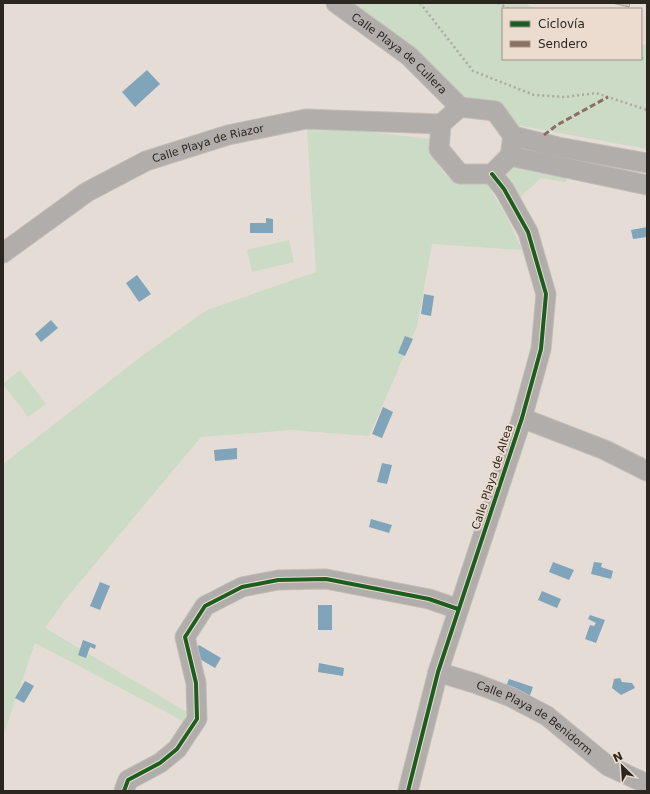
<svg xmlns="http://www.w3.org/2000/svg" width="650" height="794" font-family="'DejaVu Sans',sans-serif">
  <rect width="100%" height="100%" fill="#e5ddd5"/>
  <path fill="#cbdbc5" d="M350,3H524L537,9H503V59H641V44L647,45V149L516,125L499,103L463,99L412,46Z
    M307,130L360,131L431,139C434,157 442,182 464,184C471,185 478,183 486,183L506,215L522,250L432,244L417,326L369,436L291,430L201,437L65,600L45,628L187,712L183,721L35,643L3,736V464L143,355L207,310L316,272Z
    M511,160L569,174L565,182L541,178L516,201L498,174Z
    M289,240L294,262L252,272L247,250Z
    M20,370L46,404L28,417L3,384Z"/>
  <path fill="#80a4b9" d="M147,70L160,84L135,107L122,92Z
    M266,218L273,219V233H250V223H266Z
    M647,227V237L633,239L631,230Z
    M137,275L151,294L139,302L126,283Z
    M424,294L434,296L431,316L421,314Z
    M51,320L58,328L41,342L35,334Z
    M405,336L413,339L405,356L398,353Z
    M383,407L393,412L382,438L372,434Z
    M237,448V459L215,461L214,450Z
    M382,463L392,465L387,484L377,482Z
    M371,519L392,525L389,533L369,527Z
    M553,562L574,570L569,580L549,572Z
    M594,562L602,563L601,567L613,571L611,579L591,574Z
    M100,582L110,586L100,610L90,606Z
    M542,591L561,599L557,608L538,600Z
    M318,605H332V630H318Z
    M590,615L605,620L596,643L585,639L590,625L594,626L596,623L588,619Z
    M83,640L96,645L95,649L90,647L86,658L78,655Z
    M199,645L221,658L215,668L193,655Z
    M319,663L344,668L343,676L318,672Z
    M620,678L622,682L632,683L635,688L621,695L612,688L614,679Z
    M509,679L533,687L529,698L505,689Z
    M25,681L34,686L24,703L15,698Z"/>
  <path fill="#cbc5bf" stroke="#a59f9a" d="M612,3H630L629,7Z"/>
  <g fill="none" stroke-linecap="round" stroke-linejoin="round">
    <defs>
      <g id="minor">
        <path id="s1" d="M336,3L409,56L460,107"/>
        <path d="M460,107L495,111L513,136L510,156L492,174H460L439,149L441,124Z"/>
        <path d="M513,136L558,147L647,163"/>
        <path d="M510,156L647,185"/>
        <path id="s2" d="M3,253L87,192L146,161L228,135L306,119L441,124"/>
        <path d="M522,418L605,450L647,471"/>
        <path id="s3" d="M438,672L477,684L511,697L547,716L608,766L647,784"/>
        <path d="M124,791L128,780L160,763L177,749L197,719L196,683L185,637L205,606L242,587L278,580L326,579L429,599L458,609"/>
        <path d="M408,791L438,672L522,418L541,349L546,294L528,232L504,189L492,174"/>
      </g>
    </defs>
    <use href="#minor" stroke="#c2bcb6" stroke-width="21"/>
    <path stroke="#aca8a6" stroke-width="2.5" stroke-dasharray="2 3" stroke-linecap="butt" d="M420,3L473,71L534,95L565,97L596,93L647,110
      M498,3L509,9
      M641,58L647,59"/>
    <use href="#minor" stroke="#b1adab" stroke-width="19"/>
    <path stroke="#8d6e63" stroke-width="3" stroke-dasharray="6 3" stroke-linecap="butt" d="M544,135L557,125L608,97"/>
    <defs>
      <path id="cycleway" d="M124,791L128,780L160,763L177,749L197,719L196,683L185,637L205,606L242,587L278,580L326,579L429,599L458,609
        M408,791L438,672L522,418L541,349L546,294L528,232L504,189L492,174"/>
    </defs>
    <use href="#cycleway" stroke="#ebdccf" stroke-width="6"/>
    <use href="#cycleway" stroke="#1b5e20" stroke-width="4"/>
  </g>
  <g text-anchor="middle" stroke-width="4" stroke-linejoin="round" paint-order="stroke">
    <g font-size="11" fill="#2c2621" stroke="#ebdccf">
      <text dy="4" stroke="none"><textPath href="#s1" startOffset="81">Calle Playa de Cullera</textPath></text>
      <text dy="4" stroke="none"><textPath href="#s2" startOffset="235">Calle Playa de Riazor</textPath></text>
      <text transform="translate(492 477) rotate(-72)" y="4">Calle Playa de Altea</text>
      <text dy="4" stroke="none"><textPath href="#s3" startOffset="108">Calle Playa de Benidorm</textPath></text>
    </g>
  </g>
  <rect width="650" height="794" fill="none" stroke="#2c2621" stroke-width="8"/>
  <rect x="502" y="8" width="140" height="52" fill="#ebdccf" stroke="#9f9389"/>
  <rect x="510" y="21" width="20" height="6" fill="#1b5e20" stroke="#9f9389"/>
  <text x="538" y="28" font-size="12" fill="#2c2621">Ciclovía</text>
  <rect x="510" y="41" width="20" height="6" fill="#8d6e63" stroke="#9f9389"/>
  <text x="538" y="48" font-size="12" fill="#2c2621">Sendero</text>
  <g transform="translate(622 766) rotate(335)" stroke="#ebdccf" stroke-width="3" paint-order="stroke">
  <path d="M0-3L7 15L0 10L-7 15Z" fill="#2c2621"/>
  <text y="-6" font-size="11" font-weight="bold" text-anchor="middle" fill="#2c2621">N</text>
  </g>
</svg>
